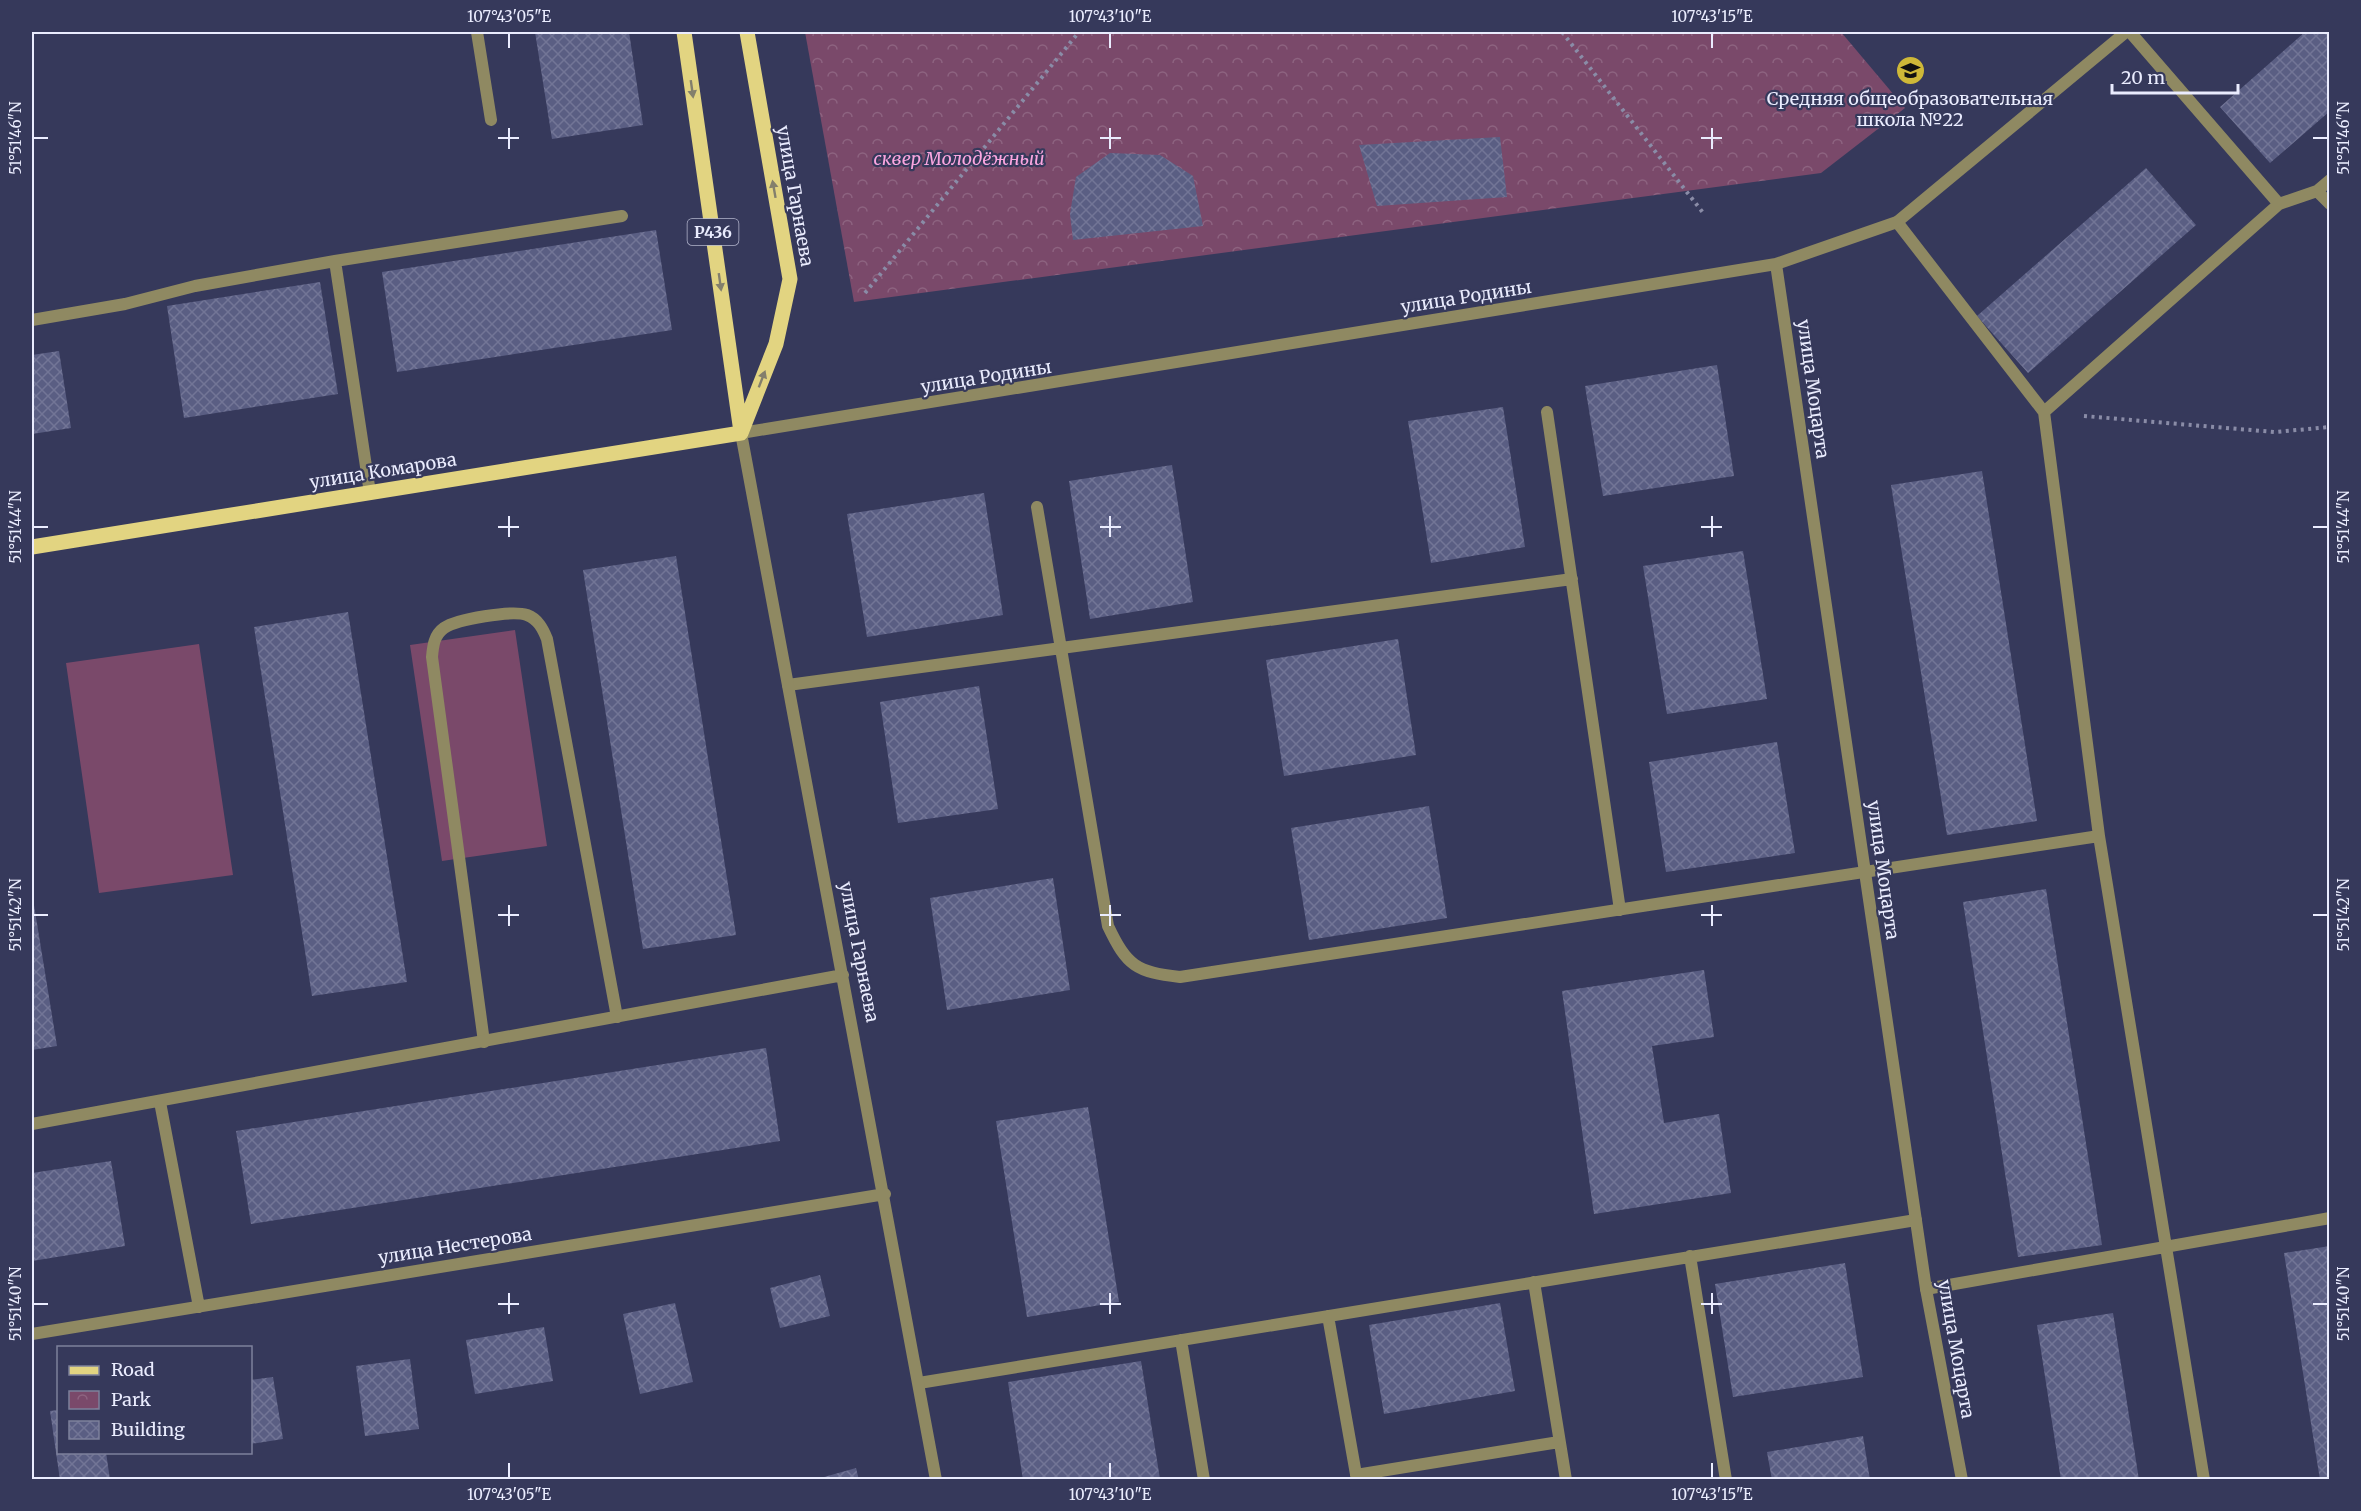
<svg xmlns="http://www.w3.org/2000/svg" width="2361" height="1511" font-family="Merriweather,serif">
  <defs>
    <pattern id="park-crowns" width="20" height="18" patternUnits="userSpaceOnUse" patternTransform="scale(1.5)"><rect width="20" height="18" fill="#7a496a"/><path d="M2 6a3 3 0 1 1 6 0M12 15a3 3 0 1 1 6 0" fill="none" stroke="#8d6380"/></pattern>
    <pattern id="building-cross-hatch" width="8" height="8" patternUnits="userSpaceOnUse" patternTransform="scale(1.5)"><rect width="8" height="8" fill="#5a5e83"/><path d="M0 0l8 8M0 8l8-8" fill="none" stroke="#727596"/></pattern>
  </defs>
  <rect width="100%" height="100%" fill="#36395b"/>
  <path fill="url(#park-crowns)" d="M805,32H1841L1905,108L1821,173L854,302Z"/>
  <path fill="#7a496a" d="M515,630L547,846L442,861L410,645Z
    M199,644L233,875L99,893L66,663Z"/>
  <path fill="url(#building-cross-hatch)" d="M535,32H629L643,125L552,139Z
    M2305,32H2330V111L2270,163L2220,107Z
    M1500,137L1507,197L1377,206L1359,145Z
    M1110,153L1160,155L1193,176L1203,226L1073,240L1070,214L1076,177Z
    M2146,168L2196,225L2028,373L1977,316Z
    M656,230L672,330L397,372L382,272Z
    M320,282L338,394L184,418L167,306Z
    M59,351L71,428L32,434V355Z
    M1717,365L1734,476L1603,496L1585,386Z
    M1503,407L1525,547L1431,563L1408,421Z
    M1172,465L1193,602L1090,619L1069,481Z
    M1982,471L2037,821L1947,835L1891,485Z
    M984,493L1003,615L867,637L847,514Z
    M1743,551L1767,699L1667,714L1643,566Z
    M676,556L736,935L643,949L583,570Z
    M348,612L407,982L312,996L254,627Z
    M1398,639L1416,755L1284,776L1266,660Z
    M979,686L998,809L898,823L880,702Z
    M1777,742L1795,853L1666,872L1649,762Z
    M1429,806L1447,918L1309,940L1291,828Z
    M1053,878L1070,990L947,1010L930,898Z
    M2046,889L2102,1245L2018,1257L1963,902Z
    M32,893L57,1046L32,1050Z
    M1704,970L1714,1037L1652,1046L1664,1123L1719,1114L1731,1193L1594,1214L1562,991Z
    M766,1048L780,1141L251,1224L236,1131Z
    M1088,1107L1119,1302L1027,1317L996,1121Z
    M111,1161L125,1246L32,1261V1173Z
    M2330,1246V1480H2320L2284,1253Z
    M1845,1263L1863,1377L1733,1397L1715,1284Z
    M820,1275L830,1316L780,1328L770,1288Z
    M675,1303L693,1382L640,1394L623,1314Z
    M1500,1303L1515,1391L1384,1414L1369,1325Z
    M2113,1313L2139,1480H2061L2037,1325Z
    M544,1327L553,1381L475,1394L466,1340Z
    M410,1359L419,1429L365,1436L356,1366Z
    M1141,1361L1160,1479L1023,1480L1008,1382Z
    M273,1377L283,1439L250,1444V1380Z
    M58,1410V1452H106L110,1480H60L50,1411Z
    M1863,1436L1870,1480H1772L1767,1452Z
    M856,1468L859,1480H817V1479Z"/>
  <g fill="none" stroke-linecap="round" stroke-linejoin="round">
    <path stroke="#8a8ca7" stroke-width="4" stroke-dasharray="3 4.5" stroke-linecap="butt" d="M1562,32L1704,214
      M865,293L1079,32
      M2084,416L2275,432L2330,427"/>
    <path stroke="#8f8962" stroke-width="12" d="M2130,32L2279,204L2317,191L2330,204
      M2317,191L2330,180
      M1897,222L2044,412L2279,204
      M1547,412L1620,910
      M2044,412L2099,836L2204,1480
      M1037,507L1108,926C1127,966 1136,972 1180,977L2099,836
      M788,685L1572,579
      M484,1042L432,657C433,646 434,635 444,628C457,619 512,610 527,615C538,619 543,629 547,639L617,1017
      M1690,1256L1726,1480
      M1534,1282L1566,1480
      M1926,1289L2330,1218
      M1328,1316L1357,1480
      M1181,1340L1204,1480
      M919,1383L1916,1220
      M1356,1475L1559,1442"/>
    <path stroke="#8f8962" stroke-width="12" d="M477,32L491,120
      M335,261L370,493
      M1776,264L1926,1289L1962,1480
      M32,320L125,304L195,286L335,261L622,216
      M160,1102L199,1307
      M32,1124L843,975
      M32,1334L885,1194
      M936,1480L741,433L1776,264L1897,222L2126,32"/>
    <path stroke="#e2d481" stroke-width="15" d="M684,32L741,432
      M741,433L776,344L790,279L747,32
      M32,547L741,433"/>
  </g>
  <defs><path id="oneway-solid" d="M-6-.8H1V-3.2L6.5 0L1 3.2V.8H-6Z" transform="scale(1.5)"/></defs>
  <g fill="#837f6c">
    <use href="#oneway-solid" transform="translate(692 89) rotate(82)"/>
    <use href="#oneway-solid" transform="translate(774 189) rotate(-100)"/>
    <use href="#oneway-solid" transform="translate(720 282) rotate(82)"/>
    <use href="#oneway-solid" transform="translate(762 379) rotate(-69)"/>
  </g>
  <path fill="none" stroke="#eaecfe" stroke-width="2" d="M509,33V48M1110,33V48M1712,33V48M509,128V149M1110,128V149M1712,128V149M33,138H48M498,138H519M1100,138H1121M1701,138H1722M2313,138H2328M509,516V537M1110,516V537M1712,516V537M33,527H48M498,527H519M1100,527H1121M1701,527H1722M2313,527H2328M509,905V926M1110,905V926M1712,905V926M33,915H48M498,915H519M1100,915H1121M1701,915H1722M2313,915H2328M509,1293V1314M1110,1293V1314M1712,1293V1314M33,1304H48M498,1304H519M1100,1304H1121M1701,1304H1722M2313,1304H2328M509,1463V1478M1110,1463V1478M1712,1463V1478"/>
  <defs>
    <symbol id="school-disc" viewBox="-11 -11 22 22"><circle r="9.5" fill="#ceb838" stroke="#36395b"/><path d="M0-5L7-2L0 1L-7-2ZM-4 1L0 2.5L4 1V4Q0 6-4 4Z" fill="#111"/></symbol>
  </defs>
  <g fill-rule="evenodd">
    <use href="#school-disc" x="1894" y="54" width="33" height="33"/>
  </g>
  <g text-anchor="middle" stroke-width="4.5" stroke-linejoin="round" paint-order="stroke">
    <rect fill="#36395b" stroke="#b4b6cd" stroke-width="1.5" x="687.5" y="219" width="51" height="26" rx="4.5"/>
    <g font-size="16" font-weight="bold" fill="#eaecfe">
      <text x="713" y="238">P436</text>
    </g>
    <g font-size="18" fill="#eaecfe" stroke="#36395b">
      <text x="1910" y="105">Средняя общеобразовательная<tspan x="1910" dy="21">школа №22</tspan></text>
    </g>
    <g font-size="18" font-style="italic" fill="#fba6e0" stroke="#36395b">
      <text x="959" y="165">сквер Молодёжный</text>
    </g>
    <g font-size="18" fill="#eaecfe" stroke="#36395b">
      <text transform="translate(795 196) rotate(80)" y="6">улица Гарнаева</text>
      <text transform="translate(1466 297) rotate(-9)" y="6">улица Родины</text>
      <text transform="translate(986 377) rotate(-9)" y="6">улица Родины</text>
      <text transform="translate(1813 389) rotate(82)" y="6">улица Моцарта</text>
      <text transform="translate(383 471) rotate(-9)" y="6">улица Комарова</text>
      <text transform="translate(1883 870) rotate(82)" y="6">улица Моцарта</text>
      <text transform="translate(859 952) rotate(79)" y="6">улица Гарнаева</text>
      <text transform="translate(455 1246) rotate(-9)" y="6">улица Нестерова</text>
      <text transform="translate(1956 1349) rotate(80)" y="6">улица Моцарта</text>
    </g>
  </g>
  <rect width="2361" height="1511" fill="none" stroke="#36395b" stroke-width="66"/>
  <rect x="57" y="1346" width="195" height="108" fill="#36395b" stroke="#7e819c" stroke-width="1.5"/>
  <rect x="69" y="1366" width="30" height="9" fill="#e2d481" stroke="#7e819c" stroke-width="1.5"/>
  <text x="111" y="1376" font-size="18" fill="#eaecfe">Road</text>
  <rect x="69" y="1391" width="30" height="18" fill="url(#park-crowns)" stroke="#7e819c" stroke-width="1.5"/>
  <text x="111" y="1406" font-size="18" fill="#eaecfe">Park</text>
  <rect x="69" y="1421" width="30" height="18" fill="url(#building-cross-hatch)" stroke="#7e819c" stroke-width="1.5"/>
  <text x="111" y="1436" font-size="18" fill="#eaecfe">Building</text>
  <path d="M2112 84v9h126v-9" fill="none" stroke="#eaecfe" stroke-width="3"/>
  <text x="2121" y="84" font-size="18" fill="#eaecfe" stroke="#36395b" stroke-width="4.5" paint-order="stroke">20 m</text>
  <rect x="33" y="33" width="2295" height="1445" fill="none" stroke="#eaecfe" stroke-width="2"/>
  <g font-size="15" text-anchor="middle" fill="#eaecfe">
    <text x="509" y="22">107°43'05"E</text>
    <text x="1110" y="22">107°43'10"E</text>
    <text x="1712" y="22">107°43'15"E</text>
    <text transform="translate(16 138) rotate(-90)" y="5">51°51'46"N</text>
    <text transform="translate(2344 138) rotate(-90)" y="5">51°51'46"N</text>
    <text transform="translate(16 527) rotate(-90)" y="5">51°51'44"N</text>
    <text transform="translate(2344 527) rotate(-90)" y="5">51°51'44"N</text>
    <text transform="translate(16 915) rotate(-90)" y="5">51°51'42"N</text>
    <text transform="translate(2344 915) rotate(-90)" y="5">51°51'42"N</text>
    <text transform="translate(16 1304) rotate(-90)" y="5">51°51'40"N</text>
    <text transform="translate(2344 1304) rotate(-90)" y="5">51°51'40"N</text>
    <text x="509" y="1500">107°43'05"E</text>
    <text x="1110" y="1500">107°43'10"E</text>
    <text x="1712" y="1500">107°43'15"E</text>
  </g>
</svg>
